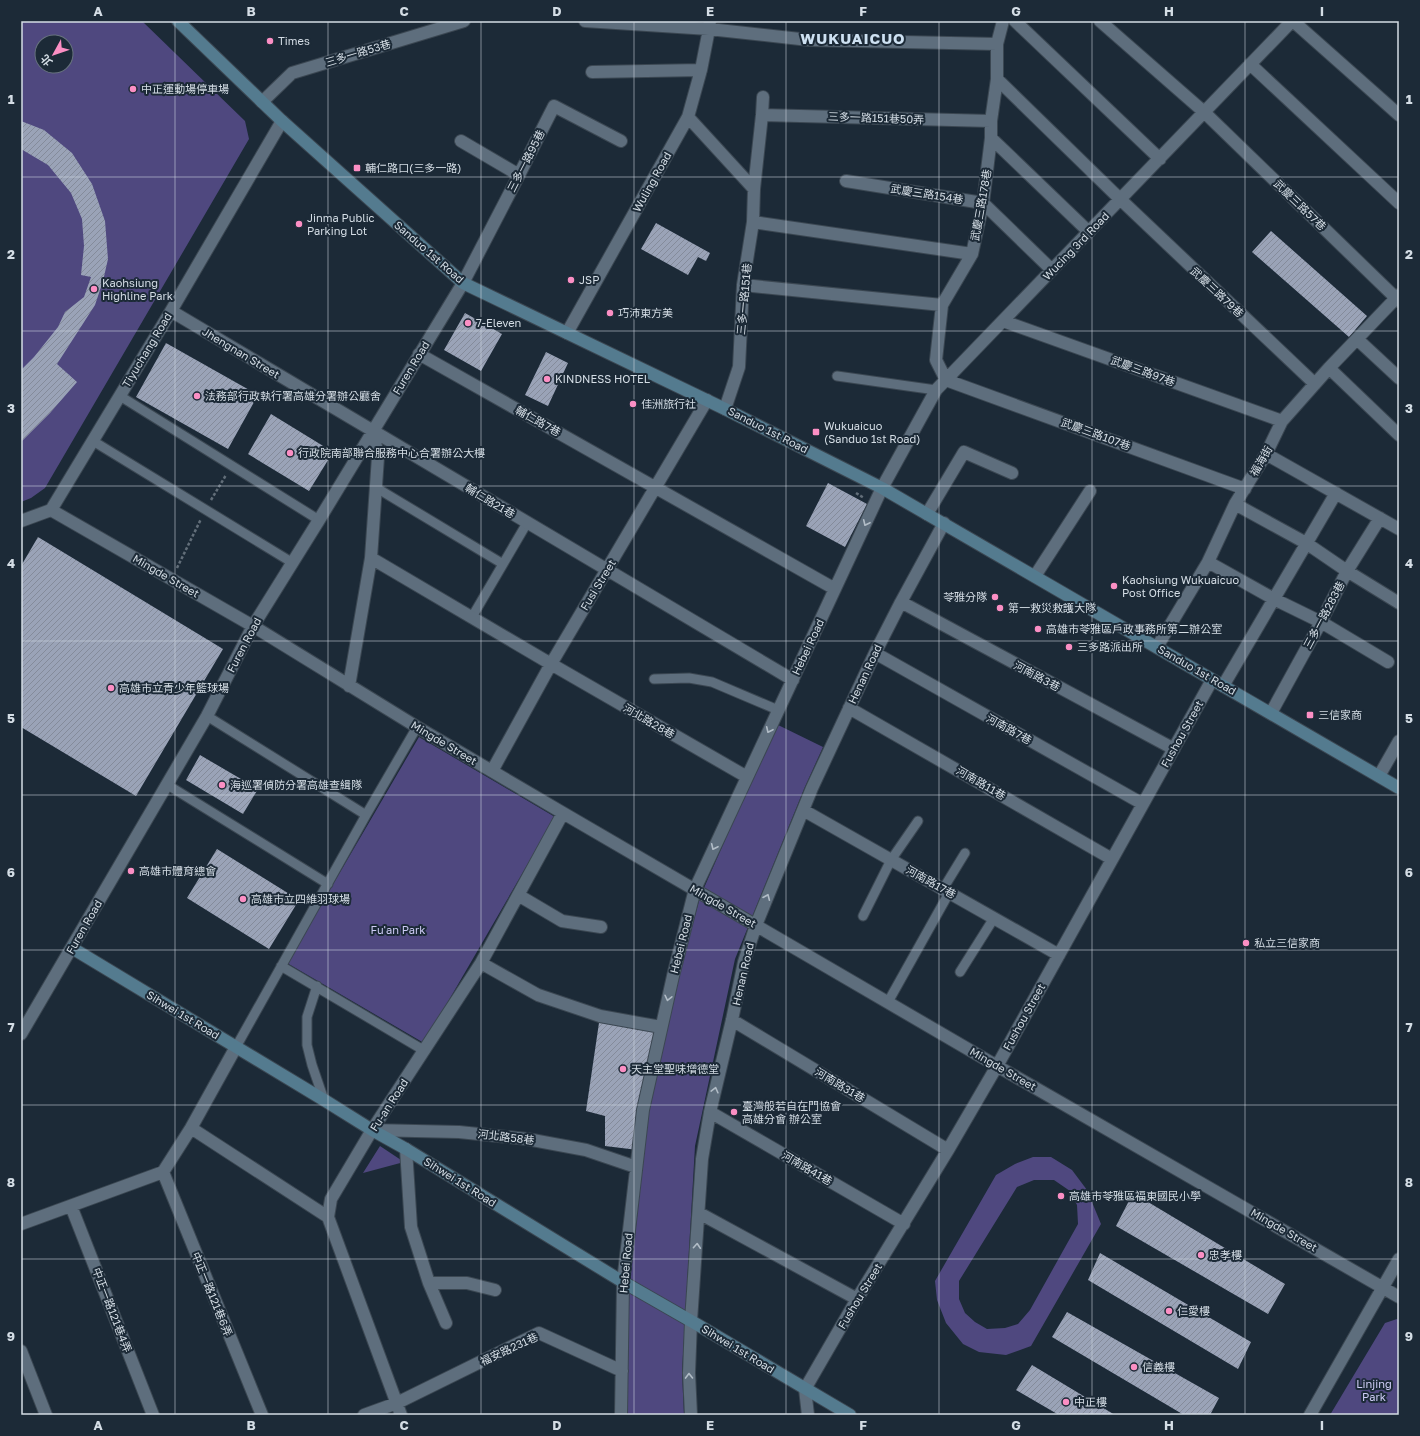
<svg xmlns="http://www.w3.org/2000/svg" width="1420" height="1436" font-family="'Golos Text','Noto Sans TC',sans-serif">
  <defs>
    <pattern id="building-hatch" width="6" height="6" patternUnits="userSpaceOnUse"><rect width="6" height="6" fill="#9aa3b7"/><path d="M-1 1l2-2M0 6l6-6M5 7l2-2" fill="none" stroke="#848b9a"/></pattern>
  </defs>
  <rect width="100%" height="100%" fill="#1c2a37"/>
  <path fill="#4f487f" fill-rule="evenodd" d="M21,21H142L245,121L249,139L45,488L31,498L21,502ZM42,42H66V66H42Z
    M776,724L823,747L804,789L735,959L695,1146L682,1372L684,1415H627L629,1293L648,1113L678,980L700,897Z
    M419,737L555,817L424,1043L287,963Z
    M380,1146L404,1162L363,1173Z
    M1033,1157H1051L1072,1170L1087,1190L1101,1224L1031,1346L1006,1355L979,1352L963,1344L946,1323L937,1300L935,1281L996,1175L1015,1164ZM1034,1180H1054L1070,1191L1077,1205L1078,1224L1030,1310L1018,1324L1005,1328L987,1329L975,1322L965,1313L959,1299V1281L1017,1187Z
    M1397,1319L1399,1320V1415H1330L1385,1323Z"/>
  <path fill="url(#building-hatch)" d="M21,121L44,130L72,153L92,184L105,221L108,259L103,281L95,305L57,364L77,382L50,413L21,442V370L34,357L58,327L65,312L84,297L91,277L81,275L84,246L82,219L71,193L48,165L21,149Z
    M656,223L710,253L706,261L698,257L688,275L641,249Z
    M1271,231L1367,316L1349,337L1252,252Z
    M465,313L502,334L481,371L444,350Z
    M166,343L258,395L228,449L136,397Z
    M546,352L568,363L548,406L525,395Z
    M271,414L333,452L309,491L248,454Z
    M828,483L867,504L845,547L806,526Z
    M38,537L223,649L136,796L21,727V566Z
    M200,755L258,789L243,814L186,780Z
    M217,849L299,900L269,949L187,898Z
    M600,1016L661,1027L638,1150L605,1146V1116L586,1111Z
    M1133,1193L1285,1284L1268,1314L1116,1226Z
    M1100,1253L1251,1342L1238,1369L1088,1280Z
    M1067,1312L1219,1398L1210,1415H1184L1052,1337Z
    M1032,1365L1115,1415H1059L1016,1390Z"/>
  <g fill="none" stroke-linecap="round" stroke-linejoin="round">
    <defs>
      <path id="lane" d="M837,376L936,390
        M120,396L319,520
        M93,441L293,563
        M375,487L503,564
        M472,617L527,523
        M654,679L689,678L712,682L778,710
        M207,716L366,815
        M166,784L328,884
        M943,889L965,853
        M863,916L891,860L918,821
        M281,966L425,1051
        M960,972L994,918
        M317,986L307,1017V1045L312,1065L324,1100
        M888,1002L949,893
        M236,1047L366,815L417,727"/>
      <path id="street" d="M585,21L709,29L809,40L997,44
        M1003,21L997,44V79L991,121V138L983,203L972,254L942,305L936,360L946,380L1245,489
        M1015,21L1160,159
        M1100,21L1204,112L1399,301
        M1293,21L1399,115
        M1250,64L1399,203
        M592,72L701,70
        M997,79L1120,199L1315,384
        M262,102L292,73L464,21
        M762,115L991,121
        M688,117L754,189
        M991,138L1089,232
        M461,141L519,175
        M846,181L983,203L1052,270
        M753,222L972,254
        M743,285L942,305
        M171,311L793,680
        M1003,321L1282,421
        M567,333L688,117L701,70L709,29L710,21
        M1357,339L1399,378
        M419,354L835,589
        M1329,368L1399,435
        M725,409L739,367L743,285L753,222L754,189L762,115L763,97
        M1266,454L1399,529
        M1235,504L1306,543L1347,571L1399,603
        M51,510L253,626L417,727L563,813L997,1066L1399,1297
        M927,514L964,452L1012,473
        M21,521L51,510L171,311L282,121
        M371,558L551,664L747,777
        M1208,562L1274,599L1321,622L1388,662
        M1035,576L1090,491
        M901,602L1174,749
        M1157,647L1208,562L1235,504L1266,454L1282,421L1329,368L1399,295
        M875,653L1143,804
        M349,686L371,558L378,457L373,431
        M1223,686L1336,493
        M849,708L1112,859
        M1271,713L1321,622L1347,571L1380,518
        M492,771L551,664L707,400
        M1379,776L1399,741
        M803,810L1059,955
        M518,895L562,921L601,927
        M481,963L538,995L600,1016L661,1027
        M732,1020L948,1150
        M21,1034L207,716L253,626L319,520L463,283L519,175L554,106L621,141
        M710,1112L904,1224
        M191,1128L328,1217
        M372,1130L459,1132L527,1139L586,1150L636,1167
        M406,1149L411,1227L429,1283L446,1323
        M163,1172L262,1415
        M71,1206L153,1415
        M699,1213L857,1299
        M21,1224L163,1172L191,1128L236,1047
        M429,1283H467L495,1290
        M21,1351L46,1415
        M364,1415L397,1403L539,1333L622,1371
        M401,1415L328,1217L331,1199L372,1130L481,963L563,813
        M621,1415L623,1282L643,1110L673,976L695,889L882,488L936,390L1292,21
        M691,1415L689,1373L691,1321L702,1159L710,1112L732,1020L744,962L756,925L812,788L875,653L901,602L944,523
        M808,1415L805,1389L857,1299L948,1150L997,1066L1212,680
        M1310,1415L1399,1259"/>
      <path id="secondary" d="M178,21L282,121L463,283L725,409L882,488L1399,788
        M72,948L324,1100L372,1130L406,1149L623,1282L698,1325L850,1415"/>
    </defs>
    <use href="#lane" stroke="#3b4752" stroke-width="11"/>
    <use href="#street" stroke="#3b4752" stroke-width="14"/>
    <use href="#secondary" stroke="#3b4752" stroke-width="14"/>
    <path stroke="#626e79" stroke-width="2.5" stroke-dasharray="3 2" stroke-linecap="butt" d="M856,493L864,498
      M211,500L226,475
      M177,568L201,519"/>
    <use href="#lane" stroke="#5e6e7d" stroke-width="9"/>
    <use href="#street" stroke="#5e6e7d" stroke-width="12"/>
    <use href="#secondary" stroke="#547b8f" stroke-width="12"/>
  </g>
  <defs><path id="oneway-chevron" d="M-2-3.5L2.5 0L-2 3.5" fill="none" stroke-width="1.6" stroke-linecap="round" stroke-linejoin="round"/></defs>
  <g stroke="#b1bcc6">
    <use href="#oneway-chevron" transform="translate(866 523) rotate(115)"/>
    <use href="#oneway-chevron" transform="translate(769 730) rotate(115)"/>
    <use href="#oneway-chevron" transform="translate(714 847) rotate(115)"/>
    <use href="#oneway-chevron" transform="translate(767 897) rotate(-67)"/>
    <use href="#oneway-chevron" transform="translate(668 998) rotate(103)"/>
    <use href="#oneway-chevron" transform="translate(715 1090) rotate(-76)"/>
    <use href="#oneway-chevron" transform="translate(697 1246) rotate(-86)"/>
    <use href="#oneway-chevron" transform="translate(689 1376) rotate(-91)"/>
  </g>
  <path fill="none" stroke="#d4dde5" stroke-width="1" stroke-opacity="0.55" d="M175,21V1415M328,21V1415M481,21V1415M634,21V1415M786,21V1415M939,21V1415M1092,21V1415M1245,21V1415M21,177H1399M21,331H1399M21,486H1399M21,641H1399M21,795H1399M21,950H1399M21,1105H1399M21,1259H1399"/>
  <g fill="#fb8fc4" stroke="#1c2a37" stroke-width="1.5">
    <circle cx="270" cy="41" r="4"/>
    <circle cx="133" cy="89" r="4"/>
    <rect x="353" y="164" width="8" height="8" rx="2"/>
    <circle cx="299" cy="224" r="4"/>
    <circle cx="571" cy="280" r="4"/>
    <circle cx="94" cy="289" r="4"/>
    <circle cx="610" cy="313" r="4"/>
    <circle cx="468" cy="323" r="4"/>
    <circle cx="547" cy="379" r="4"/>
    <circle cx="197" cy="396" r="4"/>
    <circle cx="633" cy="404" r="4"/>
    <rect x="812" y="428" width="8" height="8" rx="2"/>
    <circle cx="290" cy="453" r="4"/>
    <circle cx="1114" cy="586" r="4"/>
    <circle cx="995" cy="597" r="4"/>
    <circle cx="1000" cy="608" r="4"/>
    <circle cx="1038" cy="629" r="4"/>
    <circle cx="1069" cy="647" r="4"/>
    <circle cx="111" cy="688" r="4"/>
    <rect x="1306" y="711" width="8" height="8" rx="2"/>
    <circle cx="222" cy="785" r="4"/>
    <circle cx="131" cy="871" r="4"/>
    <circle cx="243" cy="899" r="4"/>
    <circle cx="1246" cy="943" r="4"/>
    <circle cx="623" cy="1069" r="4"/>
    <circle cx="734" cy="1112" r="4"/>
    <circle cx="1061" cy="1196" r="4"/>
    <circle cx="1201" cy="1255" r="4"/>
    <circle cx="1169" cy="1311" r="4"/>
    <circle cx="1134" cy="1367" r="4"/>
    <circle cx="1066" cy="1402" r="4"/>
  </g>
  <g text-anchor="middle" stroke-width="4" stroke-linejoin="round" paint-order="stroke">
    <g font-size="11" fill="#d4dde5" stroke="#1c2a37" text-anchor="start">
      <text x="278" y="45">Times</text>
      <text x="141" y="93">中正運動場停車場</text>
      <text x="365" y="172">輔仁路口(三多一路)</text>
      <text x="307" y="222">Jinma Public<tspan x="307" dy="13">Parking Lot</tspan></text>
      <text x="579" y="284">JSP</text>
      <text x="102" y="287">Kaohsiung<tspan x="102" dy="13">Highline Park</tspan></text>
      <text x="618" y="317">巧沛東方美</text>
      <text x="476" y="327">7-Eleven</text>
      <text x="555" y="383">KINDNESS HOTEL</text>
      <text x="205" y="400">法務部行政執行署高雄分署辦公廳舍</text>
      <text x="641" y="408">佳洲旅行社</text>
      <text x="824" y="430">Wukuaicuo<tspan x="824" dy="13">(Sanduo 1st Road)</tspan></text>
      <text x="298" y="457">行政院南部聯合服務中心合署辦公大樓</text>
      <text x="1122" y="584">Kaohsiung Wukuaicuo<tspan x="1122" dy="13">Post Office</tspan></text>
      <text x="987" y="601" text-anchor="end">苓雅分隊</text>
      <text x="1008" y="612">第一救災救護大隊</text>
      <text x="1046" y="633">高雄市苓雅區戶政事務所第二辦公室</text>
      <text x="1077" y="651">三多路派出所</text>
      <text x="119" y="692">高雄市立青少年籃球場</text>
      <text x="1318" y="719">三信家商</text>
      <text x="230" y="789">海巡署偵防分署高雄查緝隊</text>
      <text x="139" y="875">高雄市體育總會</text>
      <text x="251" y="903">高雄市立四維羽球場</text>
      <text x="1254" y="947">私立三信家商</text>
      <text x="631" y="1073">天主堂聖味增德堂</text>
      <text x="742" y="1110">臺灣般若自在門協會<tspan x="742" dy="13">高雄分會 辦公室</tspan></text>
      <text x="1069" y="1200">高雄市苓雅區福東國民小學</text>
      <text x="1209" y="1259">忠孝樓</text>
      <text x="1177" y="1315">仁愛樓</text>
      <text x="1142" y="1371">信義樓</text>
      <text x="1074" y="1406">中正樓</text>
    </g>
    <g font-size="11" fill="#d4dde5" stroke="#1c2a37">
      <text transform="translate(358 53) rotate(-17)" y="4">三多一路53巷</text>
      <text transform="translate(876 118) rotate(2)" y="4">三多一路151巷50弄</text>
      <text transform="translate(526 161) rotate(-63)" y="4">三多一路95巷</text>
      <text transform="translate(652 182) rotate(-61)" y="4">Wuling Road</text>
      <text transform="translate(927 194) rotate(9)" y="4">武慶三路154巷</text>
      <text transform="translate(981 205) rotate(-80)" y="4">武慶三路178巷</text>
      <text transform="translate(1300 205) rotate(44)" y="4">武慶三路57巷</text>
      <text transform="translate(1076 246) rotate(-46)" y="4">Wucing 3rd Road</text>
      <text transform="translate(429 252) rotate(41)" y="4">Sanduo 1st Road</text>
      <text transform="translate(1217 292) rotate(43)" y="4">武慶三路79巷</text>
      <text transform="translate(744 299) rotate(-85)" y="4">三多一路151巷</text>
      <text transform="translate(147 350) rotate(-59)" y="4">Tiyuchang Road</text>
      <text transform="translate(241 353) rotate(31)" y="4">Jhengnan Street</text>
      <text transform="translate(411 368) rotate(-59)" y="4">Furen Road</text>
      <text transform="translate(1143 371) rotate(20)" y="4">武慶三路97巷</text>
      <text transform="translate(538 421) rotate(29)" y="4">輔仁路7巷</text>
      <text transform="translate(768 430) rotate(27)" y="4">Sanduo 1st Road</text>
      <text transform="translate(1096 434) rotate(20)" y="4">武慶三路107巷</text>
      <text transform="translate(1261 461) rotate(-60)" y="4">福海街</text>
      <text transform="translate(490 501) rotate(31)" y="4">輔仁路21巷</text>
      <text transform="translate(166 576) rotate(30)" y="4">Mingde Street</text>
      <text transform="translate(598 585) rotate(-59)" y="4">Fusi Street</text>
      <text transform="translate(1324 615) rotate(-62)" y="4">三多一路283巷</text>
      <text transform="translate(244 645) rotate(-62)" y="4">Furen Road</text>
      <text transform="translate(808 647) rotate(-65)" y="4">Hebei Road</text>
      <text transform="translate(1197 670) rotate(30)" y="4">Sanduo 1st Road</text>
      <text transform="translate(865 674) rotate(-65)" y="4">Henan Road</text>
      <text transform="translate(1037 676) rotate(28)" y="4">河南路3巷</text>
      <text transform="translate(649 721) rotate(30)" y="4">河北路28巷</text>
      <text transform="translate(1009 729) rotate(29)" y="4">河南路7巷</text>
      <text transform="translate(1182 734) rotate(-61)" y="4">Fushou Street</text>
      <text transform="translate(444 743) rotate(31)" y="4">Mingde Street</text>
      <text transform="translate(981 783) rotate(30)" y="4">河南路11巷</text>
      <text transform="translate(931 882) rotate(29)" y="4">河南路17巷</text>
      <text transform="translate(723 906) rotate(30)" y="4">Mingde Street</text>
      <text transform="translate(84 927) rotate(-60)" y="4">Furen Road</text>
      <text transform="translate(681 944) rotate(-76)" y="4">Hebei Road</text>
      <text transform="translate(743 974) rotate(-77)" y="4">Henan Road</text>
      <text transform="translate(183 1015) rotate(31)" y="4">Sihwei 1st Road</text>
      <text transform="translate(1024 1017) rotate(-61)" y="4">Fushou Street</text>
      <text transform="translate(1003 1069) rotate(30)" y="4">Mingde Street</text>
      <text transform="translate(840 1085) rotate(31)" y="4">河南路31巷</text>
      <text transform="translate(389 1105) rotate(-57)" y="4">Fu-an Road</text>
      <text transform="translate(506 1137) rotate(7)" y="4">河北路58巷</text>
      <text transform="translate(807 1168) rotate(30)" y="4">河南路41巷</text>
      <text transform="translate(460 1182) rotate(32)" y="4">Sihwei 1st Road</text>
      <text transform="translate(1284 1230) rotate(30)" y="4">Mingde Street</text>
      <text transform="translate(626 1263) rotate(-85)" y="4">Hebei Road</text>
      <text transform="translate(212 1294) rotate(68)" y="4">中正一路121巷6弄</text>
      <text transform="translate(860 1296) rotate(-59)" y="4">Fushou Street</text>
      <text transform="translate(112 1310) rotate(69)" y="4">中正一路121巷4弄</text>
      <text transform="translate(509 1349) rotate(-25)" y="4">福安路231巷</text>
      <text transform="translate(738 1349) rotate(31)" y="4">Sihwei 1st Road</text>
    </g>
    <g font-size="11" fill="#ceccf5" stroke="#1c2a37">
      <text x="398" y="934">Fu'an Park</text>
      <text x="1374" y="1388">Linjing<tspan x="1374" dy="13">Park</tspan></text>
    </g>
    <g font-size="15" font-weight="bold" letter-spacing="1" fill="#cee1f2" stroke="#1c2a37">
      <text x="853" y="44">WUKUAICUO</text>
    </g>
  </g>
  <rect width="1420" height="1436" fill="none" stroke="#1c2a37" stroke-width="44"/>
  <g transform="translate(54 54) rotate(230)"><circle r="19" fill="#1c2a37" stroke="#66727d"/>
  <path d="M0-3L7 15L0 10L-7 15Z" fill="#fb8fc4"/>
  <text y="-6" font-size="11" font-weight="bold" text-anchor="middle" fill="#d4dde5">北</text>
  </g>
  <rect x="22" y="22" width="1376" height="1392" fill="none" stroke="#d4dde5" stroke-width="1.5"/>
  <g font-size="13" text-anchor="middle" font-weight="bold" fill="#d4dde5">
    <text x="98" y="16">A</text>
    <text x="251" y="16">B</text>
    <text x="404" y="16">C</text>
    <text x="557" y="16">D</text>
    <text x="710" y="16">E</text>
    <text x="863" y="16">F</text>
    <text x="1016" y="16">G</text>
    <text x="1169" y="16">H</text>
    <text x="1322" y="16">I</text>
    <text x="11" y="104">1</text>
    <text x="1409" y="104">1</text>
    <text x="11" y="259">2</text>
    <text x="1409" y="259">2</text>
    <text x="11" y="413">3</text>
    <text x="1409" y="413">3</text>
    <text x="11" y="568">4</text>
    <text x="1409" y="568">4</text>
    <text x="11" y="723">5</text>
    <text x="1409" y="723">5</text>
    <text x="11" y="877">6</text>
    <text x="1409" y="877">6</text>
    <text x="11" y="1032">7</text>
    <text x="1409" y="1032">7</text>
    <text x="11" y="1187">8</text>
    <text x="1409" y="1187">8</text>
    <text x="11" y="1341">9</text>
    <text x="1409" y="1341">9</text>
    <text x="98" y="1430">A</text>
    <text x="251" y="1430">B</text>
    <text x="404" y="1430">C</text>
    <text x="557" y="1430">D</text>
    <text x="710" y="1430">E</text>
    <text x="863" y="1430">F</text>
    <text x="1016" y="1430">G</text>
    <text x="1169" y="1430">H</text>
    <text x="1322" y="1430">I</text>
  </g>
</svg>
